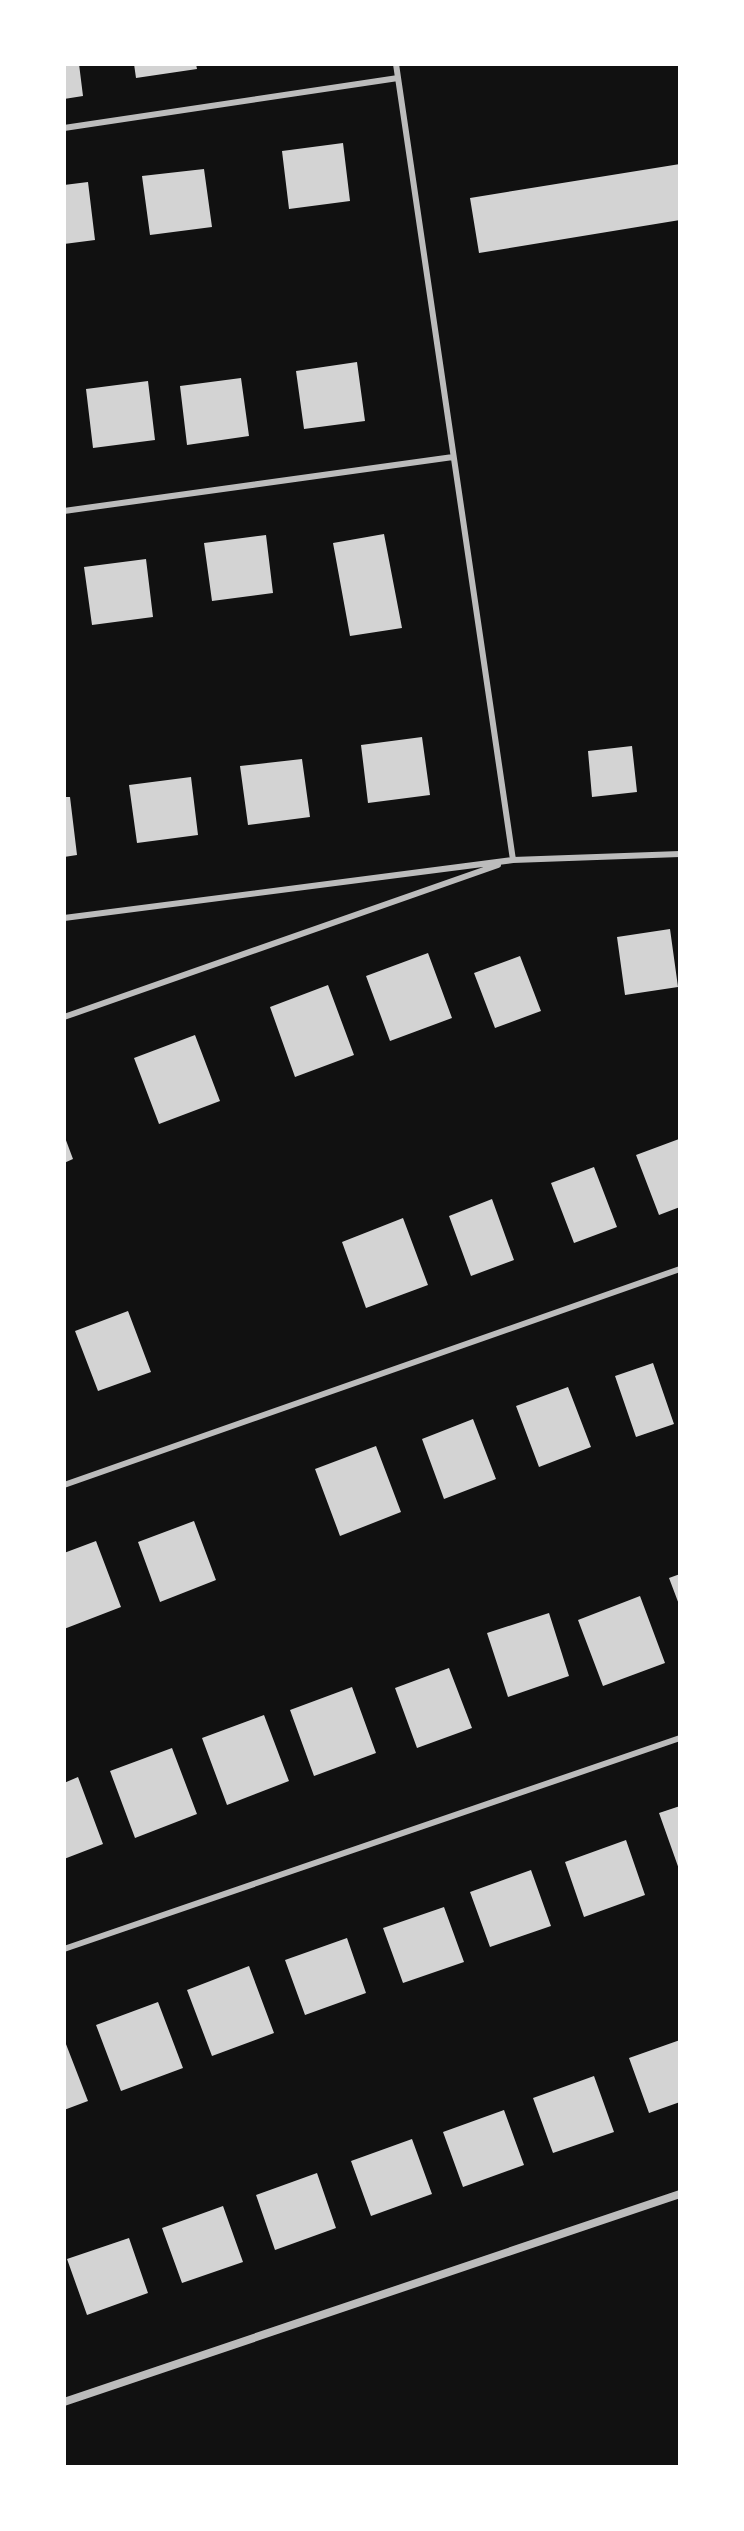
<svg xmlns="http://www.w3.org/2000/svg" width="744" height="2531" font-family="'Open Sans',sans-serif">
  <rect width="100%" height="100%" fill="#111"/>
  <path fill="#d3d3d3" d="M64,64H79L83,96L64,99Z
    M134,64H196L197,69L136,78Z
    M343,143L350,201L289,209L282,151Z
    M680,164V220L479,253L470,198Z
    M204,169L212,227L150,235L142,176Z
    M88,182L95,240L64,244V185Z
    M357,362L365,421L304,429L296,371Z
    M241,378L249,436L187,445L180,386Z
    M148,381L155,440L93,448L86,389Z
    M384,534L402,628L350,636L333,543Z
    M266,535L273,593L212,601L204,543Z
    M146,559L153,617L92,625L84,567Z
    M422,737L430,795L368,803L361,745Z
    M632,746L637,792L592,797L588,751Z
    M302,759L310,817L248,825L240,766Z
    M191,777L198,835L137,843L129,785Z
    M64,797H70L77,855L64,857Z
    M670,929L678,987L625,995L617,937Z
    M428,953L452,1018L390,1041L366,976Z
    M520,956L541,1011L495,1028L474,973Z
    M328,985L354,1055L295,1077L270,1007Z
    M195,1035L220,1101L159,1124L134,1058Z
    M64,1135L73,1159L64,1163Z
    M679,1139L680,1207L659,1215L636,1155Z
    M594,1167L617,1227L574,1243L551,1183Z
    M492,1199L514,1260L471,1276L449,1216Z
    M403,1218L428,1285L366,1308L342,1242Z
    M128,1311L151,1372L98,1391L75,1331Z
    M653,1363L674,1424L636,1437L615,1376Z
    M568,1387L591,1447L539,1467L516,1406Z
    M473,1419L496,1479L444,1499L422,1439Z
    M376,1446L401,1512L340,1536L315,1469Z
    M194,1521L216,1580L160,1602L138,1542Z
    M96,1541L121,1607L64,1629V1553Z
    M680,1574V1607L669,1578Z
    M640,1596L665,1663L603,1686L578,1620Z
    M549,1613L569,1676L508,1697L487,1633Z
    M449,1668L472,1728L417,1748L395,1688Z
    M352,1687L376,1753L314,1776L290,1710Z
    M264,1715L289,1781L227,1805L202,1738Z
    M172,1748L197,1814L135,1838L110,1771Z
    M78,1777L103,1844L64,1859V1783Z
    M680,1806V1872L659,1813Z
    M626,1840L645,1895L584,1917L565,1862Z
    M531,1870L551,1926L490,1947L470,1892Z
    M444,1907L464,1962L403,1983L383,1928Z
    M347,1938L366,1993L305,2015L285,1960Z
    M249,1966L274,2033L212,2056L187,1990Z
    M158,2002L183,2068L121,2091L96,2025Z
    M64,2039L88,2101L64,2110Z
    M680,2040V2102L649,2113L629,2058Z
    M594,2076L614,2132L553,2153L533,2098Z
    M504,2110L524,2165L463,2187L443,2132Z
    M412,2139L432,2194L371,2216L351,2161Z
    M317,2173L336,2228L275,2250L256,2195Z
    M223,2206L243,2262L182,2283L162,2228Z
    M129,2238L148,2293L87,2315L67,2259Z"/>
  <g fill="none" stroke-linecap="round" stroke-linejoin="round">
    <path stroke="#bcbcbc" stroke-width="6" d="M396,64L513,860
      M64,128L398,78
      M64,511L453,457
      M64,918L513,860L680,854
      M64,1017L498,865
      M64,1485L680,1269
      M64,1949L680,1738"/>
    <path stroke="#bcbcbc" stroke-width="8" d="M64,2402L680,2194"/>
  </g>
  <rect width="744" height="2531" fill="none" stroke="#ffffff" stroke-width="132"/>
</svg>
